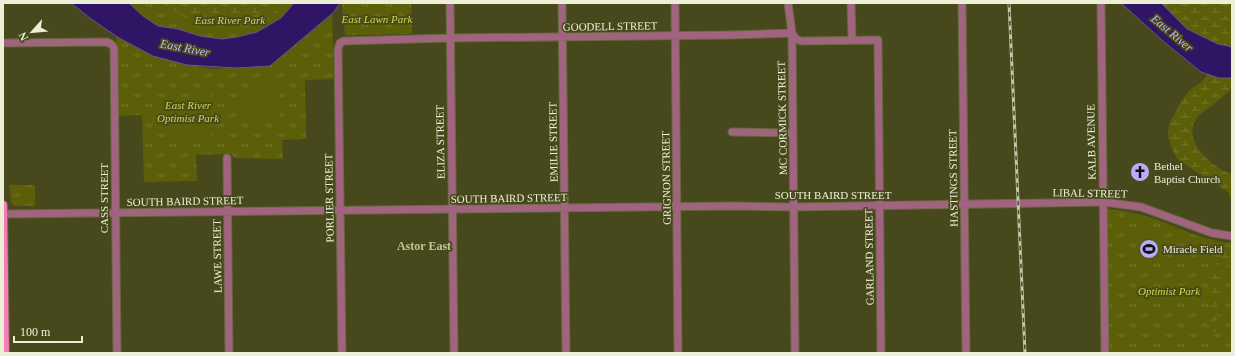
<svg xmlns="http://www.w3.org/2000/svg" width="1235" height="356" font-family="Georgia,serif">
  <defs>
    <pattern id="grass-tufts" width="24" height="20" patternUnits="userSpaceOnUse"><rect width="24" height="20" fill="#5c5f08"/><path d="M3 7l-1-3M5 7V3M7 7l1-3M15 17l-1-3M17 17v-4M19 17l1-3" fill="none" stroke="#74762b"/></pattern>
    <pattern id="wetland-marsh" width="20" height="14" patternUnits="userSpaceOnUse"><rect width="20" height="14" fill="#5c5f08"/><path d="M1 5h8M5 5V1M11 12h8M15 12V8" fill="none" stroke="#74762b"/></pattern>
  </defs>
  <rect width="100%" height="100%" fill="#47491c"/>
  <path fill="url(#grass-tufts)" d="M129,3H294L257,32L237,37L222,39L200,36L178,29L158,26L143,16Z
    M344,3H411L412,34L345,35L342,5Z
    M332,15L334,79L305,80L306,139L282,140L283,159L235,158L231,154L196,155L197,181L144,182L142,115L118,116L116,36L153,56L210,69L270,66Z
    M9,185H35V206H14L11,202Z
    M1106,208C1123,211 1141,214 1158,220C1181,229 1206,241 1232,243V353H1108Z"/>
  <path fill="url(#wetland-marsh)" d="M163,3H283C245,21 200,32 163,3Z
    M290,3H294L281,18L257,32L258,27L256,18C268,15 280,11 290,3Z
    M1161,3H1232V47L1218,44L1187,29Z
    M1208,74L1219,78H1232V89C1226,93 1221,99 1215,103C1210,108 1203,111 1198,116C1179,138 1212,169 1232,174V201L1228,192L1178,160L1171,147L1168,136L1169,124L1182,100L1191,89L1203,81Z
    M1232,247V262C1230,264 1227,266 1224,268C1216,277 1222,290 1222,300C1221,302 1219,303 1218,305C1214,312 1220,324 1218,332C1214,333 1212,333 1210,330C1202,321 1212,310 1212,301C1212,286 1209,272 1219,259C1223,254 1225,250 1232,247Z"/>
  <path fill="#5c5f08" d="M274,76L278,77L280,121H238C236,91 245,84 274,76Z
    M210,93L211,143L164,140C165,131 166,120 171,112C180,98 195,94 210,93Z
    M1136,233H1149L1162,237L1164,240L1160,253L1153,264C1140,259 1133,247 1136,233Z"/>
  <path fill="#301565" stroke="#685687" d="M71,3H129L143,16L158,26L178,29L200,36L222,39L237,37L257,32L281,18L294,3H340L334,12L270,66L236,68L187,65L153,56L119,38L91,19Z
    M1121,3H1161L1187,29L1218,44L1232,47V78H1219L1201,72L1163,41Z"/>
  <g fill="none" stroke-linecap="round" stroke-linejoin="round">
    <defs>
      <path id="minor" d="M450,3L454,353
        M562,3L566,353
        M675,3L678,353
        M788,3L792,33L795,353
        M851,3L852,40
        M962,3L966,353
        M1101,3L1105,353
        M3,43L107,42L111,44L114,48L117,353
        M732,132L793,133
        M227,158L229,353
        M3,214L733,206L794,207L1103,202L1141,207L1212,233L1232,236
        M342,353L338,49L340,43L344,41L450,38L731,35L792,33L796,39L801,41L878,40L881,353"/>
      <path id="major" d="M3,205L5,353"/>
    </defs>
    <use href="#minor" stroke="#65673d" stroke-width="9"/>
    <use href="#major" stroke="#65673d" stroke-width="10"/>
    <use href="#minor" stroke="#a0647f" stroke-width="7"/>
    <use href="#major" stroke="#f57cb6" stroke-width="8"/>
    <defs>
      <path id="rail" d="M1009,3L1025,353"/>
    </defs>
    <use href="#rail" stroke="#c3c6a8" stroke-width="3"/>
    <use href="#rail" stroke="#47491c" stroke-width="1.5" stroke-dasharray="4.5" stroke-linecap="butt"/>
  </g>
  <defs>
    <symbol id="church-disc" viewBox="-11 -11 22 22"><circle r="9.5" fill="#b8abf7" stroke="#47491c"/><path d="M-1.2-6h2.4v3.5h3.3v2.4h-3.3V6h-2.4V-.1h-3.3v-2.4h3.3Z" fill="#111"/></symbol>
    <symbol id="stadium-disc" viewBox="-11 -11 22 22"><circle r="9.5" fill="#b8abf7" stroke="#47491c"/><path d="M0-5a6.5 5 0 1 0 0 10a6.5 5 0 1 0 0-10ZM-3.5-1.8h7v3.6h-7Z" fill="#111"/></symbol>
  </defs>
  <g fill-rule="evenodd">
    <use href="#church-disc" x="1129" y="161" width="22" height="22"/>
    <use href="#stadium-disc" x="1138" y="238" width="22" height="22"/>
  </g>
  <g text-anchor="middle" stroke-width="3.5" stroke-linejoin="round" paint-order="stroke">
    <g font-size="11" font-style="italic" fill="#d1d74b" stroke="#47491c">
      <text x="377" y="23">East Lawn Park</text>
      <text x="230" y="24">East River Park</text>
      <text x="188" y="109">East River<tspan x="188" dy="13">Optimist Park</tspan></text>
      <text x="1169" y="295">Optimist Park</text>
    </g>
    <g font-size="11" fill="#ecefd6" stroke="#47491c">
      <text transform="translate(610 26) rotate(-1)" y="4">GOODELL STREET</text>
      <text transform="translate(782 118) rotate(-91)" y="4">MC CORMICK STREET</text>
      <text transform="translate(440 142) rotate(-91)" y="4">ELIZA STREET</text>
      <text transform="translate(553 142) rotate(-91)" y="4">EMILIE STREET</text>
      <text transform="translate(1091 142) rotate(-91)" y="4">KALB AVENUE</text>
      <text transform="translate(666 178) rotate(-91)" y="4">GRIGNON STREET</text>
      <text transform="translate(953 178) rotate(-91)" y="4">HASTINGS STREET</text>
      <text transform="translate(1090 193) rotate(1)" y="4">LIBAL STREET</text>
      <text x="833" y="199">SOUTH BAIRD STREET</text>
      <text transform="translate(104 198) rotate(-90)" y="4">CASS STREET</text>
      <text transform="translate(329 198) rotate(-91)" y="4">PORLIER STREET</text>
      <text transform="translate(509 198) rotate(-1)" y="4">SOUTH BAIRD STREET</text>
      <text transform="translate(185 201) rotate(-1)" y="4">SOUTH BAIRD STREET</text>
      <text transform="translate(217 256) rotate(-91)" y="4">LAWE STREET</text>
      <text transform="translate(869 257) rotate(-91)" y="4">GARLAND STREET</text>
    </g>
    <g font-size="11" fill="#ecefd6" stroke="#47491c" text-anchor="start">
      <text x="1154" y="170">Bethel<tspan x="1154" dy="13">Baptist Church</tspan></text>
      <text x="1163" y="253">Miracle Field</text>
    </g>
    <g font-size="12" font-style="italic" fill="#c3b7fb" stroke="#47491c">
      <text transform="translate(1172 33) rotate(40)" y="4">East River</text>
      <text transform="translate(185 48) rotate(11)" y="4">East River</text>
    </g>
    <g font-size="12" font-weight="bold" fill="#c2c695" stroke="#47491c">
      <text x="424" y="250">Astor East</text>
    </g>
  </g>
  <rect width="1235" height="356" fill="none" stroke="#ecefd6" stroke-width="8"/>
  <g transform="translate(32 32) rotate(243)" stroke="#47491c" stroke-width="3" paint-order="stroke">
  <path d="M0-3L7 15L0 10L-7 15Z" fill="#ecefd6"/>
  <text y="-6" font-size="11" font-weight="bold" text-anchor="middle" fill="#ecefd6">N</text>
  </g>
  <path d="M14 336v6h68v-6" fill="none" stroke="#ecefd6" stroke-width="2"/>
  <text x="20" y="336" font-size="12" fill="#ecefd6" stroke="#47491c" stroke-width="3" paint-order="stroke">100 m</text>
</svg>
